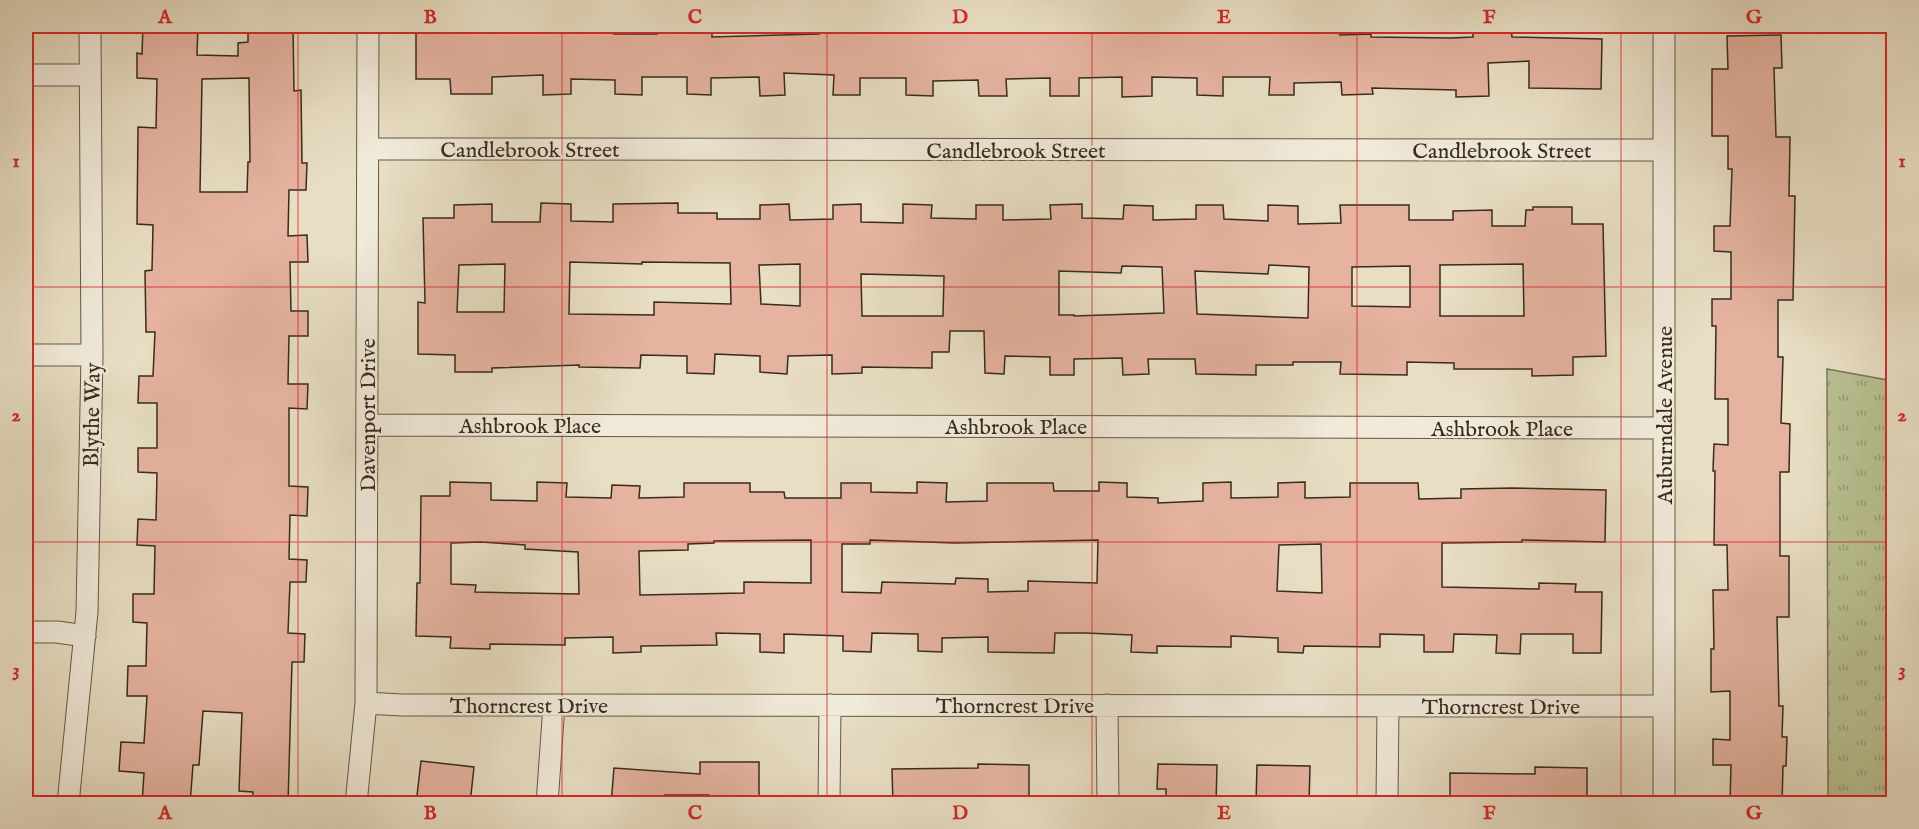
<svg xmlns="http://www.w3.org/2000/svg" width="1919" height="829" font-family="'IM FELL English',serif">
  <defs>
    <pattern id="grass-tufts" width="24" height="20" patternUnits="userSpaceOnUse" patternTransform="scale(1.5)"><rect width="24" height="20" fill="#b9c092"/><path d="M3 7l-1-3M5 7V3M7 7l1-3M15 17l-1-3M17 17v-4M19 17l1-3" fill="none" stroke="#979c77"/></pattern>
  </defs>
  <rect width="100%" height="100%" fill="#e8dec4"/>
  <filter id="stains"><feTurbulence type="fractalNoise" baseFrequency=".00333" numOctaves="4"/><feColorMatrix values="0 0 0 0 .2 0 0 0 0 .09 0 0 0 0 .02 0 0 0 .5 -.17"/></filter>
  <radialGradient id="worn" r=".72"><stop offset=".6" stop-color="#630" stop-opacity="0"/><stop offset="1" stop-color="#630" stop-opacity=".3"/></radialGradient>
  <path fill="url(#grass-tufts)" stroke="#787658" stroke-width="1.5" d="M1827,369L1893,381V803H1828Z"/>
  <path fill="#e5b3a0" stroke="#372c1d" stroke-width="1.5" fill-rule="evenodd" d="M143,26H198L197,55L238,56V43L248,42V26H293L294,91L301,90L302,163H307L306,190H289L288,236L307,235L308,262H290L291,311H308V336H289L288,384H308L307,409L289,408V486L308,487L307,516L290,515L289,559L307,560L306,582H290L288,633L305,634L304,662H292L288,804H252L253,792L239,791L242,713L203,711L199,765H193L190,804H142L144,773L119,771L121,742L144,743L147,696H127L128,666H146L147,623L133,622V594H154L155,546L137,545L138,519L156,520L157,473L138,472V448H157V403H138L139,376H153L155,332H146L145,271L152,270L153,225L137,224L138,127L156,128L157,79L137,78V53L142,54ZM249,78L250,162H248L247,192H200L202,79Z
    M416,26H614V34H657V28L712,29V37L819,34V26H933V28L1018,26H1207V27L1279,29V31L1340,29V35L1371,34V37L1451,38L1473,37V26H1511L1512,37L1602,39L1601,89L1529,88V61L1488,63L1489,96L1456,97V90L1372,88L1373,94L1342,95L1341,82L1294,83V95H1269L1270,77H1223V96L1197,95V78L1152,77V96L1122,97V77L1079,78V96H1050V78L1006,79L1007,96H979L978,80L933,81V96L906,95V78H860V95H833L834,75L784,73L785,95L760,96L759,77L711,78V95L687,94V77H642V95L615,94V80L571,79V94L543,95V75L492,77V94H451L450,79H416Z
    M1781,35L1782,68H1774L1776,137H1790L1789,196H1795L1793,300H1778V357H1783L1781,423L1790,424L1789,472H1780V556H1789V617H1777L1779,706H1783L1782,737H1787L1786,766H1783L1782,804H1730L1731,765H1713V739L1730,740V691L1711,692V649H1714L1713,590H1728L1727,545H1714L1715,471H1713L1714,444L1728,445V399H1715L1716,326H1712V299H1731V252L1714,251V226H1730L1732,169H1728V136H1712V69H1728L1727,36Z
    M541,203L571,204V221L613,222V204L678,203V213H717V219H760V205L789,204L790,220L833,219V205L861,204V222L903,223V204L932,205L931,218L976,219V205H1003V220L1051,219L1050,205L1082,204V218L1123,219L1124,205L1153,206V220L1196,219V205H1223L1224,219L1268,221V205L1298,206V224L1341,223L1340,205H1409V220H1453V211L1492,210V226H1525L1526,210H1533V207H1572V224H1603L1606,356L1573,357V375L1532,376V369H1454V363L1407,362V375L1340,374L1341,362H1293V365H1256V375L1196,374L1195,359H1148L1149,374L1123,375L1122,358L1074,359V375H1050V357L1005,356L1004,374L985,373L984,331H950L949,352H932V368L862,367V373L832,374V355L788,356L787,374L760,372V356L715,354L714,374L687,373V356L641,355L640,368L579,367V365L492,368V372H455V355L418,354V302L425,303L423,218H454V205L492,204V222H540ZM570,262L642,264V262L730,263L731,304L654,302V315L569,314ZM505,264L504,312H457L459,265ZM800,264V306L761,304L759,265ZM1523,264L1524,316H1440V265ZM1269,265L1309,267L1308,318L1197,314L1195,271L1268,274ZM1122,266L1162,267L1164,313L1074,316V315H1059V271L1121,273ZM1410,266V307L1352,306V267ZM861,274L944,276L943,316H862Z
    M450,482L491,483V500L537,501V482L567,483L566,497L611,498L612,485L640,486L639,498L684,497V483H750V492H784L785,498H841V483H871V492L917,493V482L947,483L946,502L987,501V483H1053L1054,491H1099V482L1127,483V497L1158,498V503L1203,501V483L1231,482V498L1278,497V483L1305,482V498L1350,497V483H1418L1419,499L1461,498V489L1512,488L1606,490L1605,542L1522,540V542L1442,543V587L1539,589V583L1576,584L1575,592H1602L1601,653H1573V634H1521L1520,654L1496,653L1497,635L1454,634L1453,652H1424V635L1380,634V647L1304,646L1303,653L1278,652V638L1231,636V647L1157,646V653L1131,652L1132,635L1085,633H1055L1054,653L988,652V637L942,638V652L918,651V634L872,633L871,652L843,651V636L784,634V653L760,652V634L716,633L717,645L641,646V652L613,653V637L565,638V645L490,644V649L450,648L451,637L416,636L417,583H420L421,496H450ZM811,540V583L744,582V593L640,595L639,551L688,550V544L714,543V541ZM870,540L955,543L1098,540L1097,583L1028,581V591L988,592V579L956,578L955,584L882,582L881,593L842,592V544H870ZM481,542L525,545V549L578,552L579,594L475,592L476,585L451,584V543ZM1321,544L1322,593L1277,591L1279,545Z
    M421,761L474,767L470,804H416Z
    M700,762H759V804H709V795H665V804H611L614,768L700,774Z
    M978,764L1029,765V804H987V800H946V804H893L892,769L978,768Z
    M1158,764L1217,765L1216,804H1166V789H1157Z
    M1257,765L1310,766L1309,804H1256Z
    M1535,767L1587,768V804L1502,802V804H1450V773L1535,774Z"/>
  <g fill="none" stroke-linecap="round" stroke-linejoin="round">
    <defs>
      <path id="street" d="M1664,26V804
        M26,75H90
        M368,149L1664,150
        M26,355H92
        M367,425L1664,428
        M26,632H57L85,636
        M366,703L402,705L1664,706
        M1107,705L1108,804
        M68,804L87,612L92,355L90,26
        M356,804L366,703L368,26
        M547,804L554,705
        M829,804L830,705
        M1387,804L1388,706"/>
    </defs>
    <use href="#street" stroke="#635847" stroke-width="23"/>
    <use href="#street" stroke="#f0ead9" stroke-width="21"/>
  </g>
  <path fill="none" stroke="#d62828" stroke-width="1.5" stroke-opacity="0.55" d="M298,26V804M562,26V804M827,26V804M1092,26V804M1357,26V804M1621,26V804M26,287H1894M26,542H1894"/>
  <g text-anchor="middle" stroke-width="4.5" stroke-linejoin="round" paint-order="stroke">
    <g font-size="22" fill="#372c1d" stroke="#f0ead9">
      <text x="530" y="157">Candlebrook Street</text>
      <text x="1016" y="158">Candlebrook Street</text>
      <text x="1502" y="158">Candlebrook Street</text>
      <text transform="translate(91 415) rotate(-89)" y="8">Blythe Way</text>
      <text transform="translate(367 415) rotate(-90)" y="8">Davenport Drive</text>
      <text transform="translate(1664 415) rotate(-90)" y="8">Auburndale Avenue</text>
      <text x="530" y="433">Ashbrook Place</text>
      <text x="1016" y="434">Ashbrook Place</text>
      <text x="1502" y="436">Ashbrook Place</text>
      <text x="529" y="713">Thorncrest Drive</text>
      <text x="1015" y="713">Thorncrest Drive</text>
      <text x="1501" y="714">Thorncrest Drive</text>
    </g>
  </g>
  <rect width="1919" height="829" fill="none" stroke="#e8dec4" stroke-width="66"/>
  <rect x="33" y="33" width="1853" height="763" fill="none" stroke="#d62828" stroke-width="2"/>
  <g font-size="20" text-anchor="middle" font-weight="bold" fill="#d62828">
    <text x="165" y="23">A</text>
    <text x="430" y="23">B</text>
    <text x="695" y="23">C</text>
    <text x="960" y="23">D</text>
    <text x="1224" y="23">E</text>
    <text x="1489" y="23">F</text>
    <text x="1754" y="23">G</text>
    <text x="16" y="167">1</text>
    <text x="1902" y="167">1</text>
    <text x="16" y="421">2</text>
    <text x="1902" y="421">2</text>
    <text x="16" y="676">3</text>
    <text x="1902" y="676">3</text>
    <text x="165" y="819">A</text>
    <text x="430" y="819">B</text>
    <text x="695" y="819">C</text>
    <text x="960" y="819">D</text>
    <text x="1224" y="819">E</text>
    <text x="1489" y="819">F</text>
    <text x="1754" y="819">G</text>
  </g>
  <rect width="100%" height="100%" filter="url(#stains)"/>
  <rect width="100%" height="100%" fill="url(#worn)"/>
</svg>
